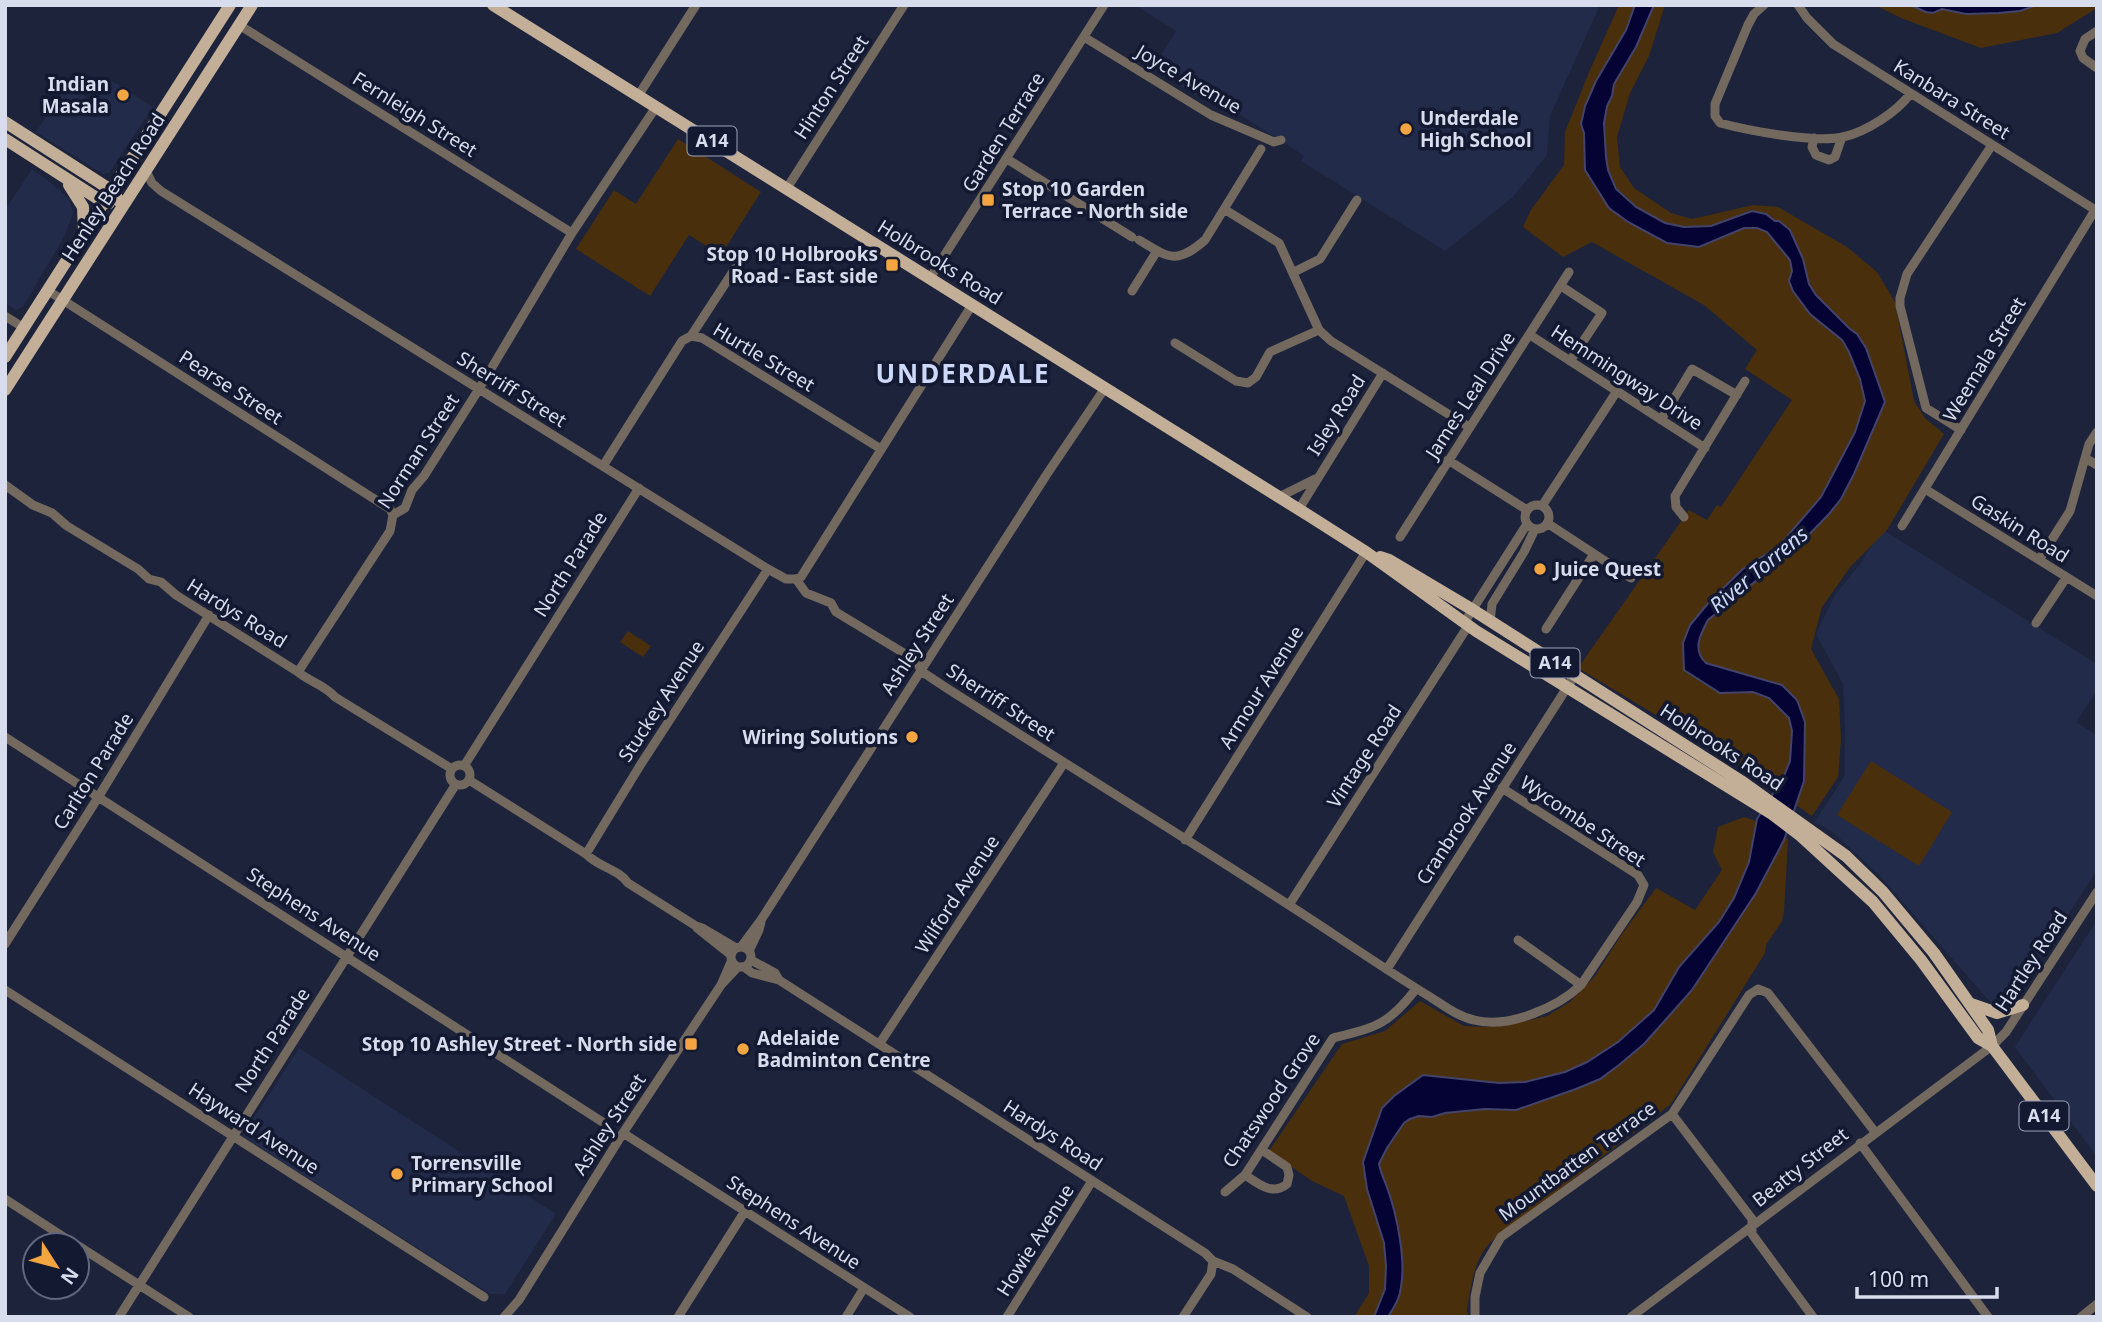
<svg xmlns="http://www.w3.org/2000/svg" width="2102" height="1322" font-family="'Noto Sans',sans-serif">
  <rect width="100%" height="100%" fill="#1c233b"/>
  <path fill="#222b49" d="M1135,5H1600L1550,116L1547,155L1513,197L1445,251L1301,161L1304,156L1210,95L1197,96L1153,68L1176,31Z
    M106,77L153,107L109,173L103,174L36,132L67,84L91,100Z
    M32,169L50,182L69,199L73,213L65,235L23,307L16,310L5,303V210Z
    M1882,529L2097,664V690L2076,722L2097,735V870L2022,987L2007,1003H1991L1879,875L1836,835L1825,827L1814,823L1845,775V730L1843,684L1816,634L1835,595L1860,564Z
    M2097,920V1157L2015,1047Z
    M299,1048L556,1214L505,1294H490L242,1136Z"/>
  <path fill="#4a2f0d" d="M1619,5H1665L1649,56L1630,93L1617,137L1620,167L1634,188L1671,213L1692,219L1753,205L1778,207L1847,247L1877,272L1895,302L1914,401L1925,418L1944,434L1887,530L1851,566L1822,607L1811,649L1839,699L1841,740L1838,777L1812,816L1737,764L1578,668L1689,510L1707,520L1717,505L1721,507L1792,400L1745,369L1757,350L1704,305L1592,242L1563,257L1523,227L1531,210L1564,165L1565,132L1590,70Z
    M1875,5H2097V8L2057,33L1981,48L1901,18Z
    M678,139L761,192L721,255L689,235L650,296L576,249L614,190L636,204Z
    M628,631L651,646L643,657L620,642Z
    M1871,761L1952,812L1919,866L1837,815Z
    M1744,817L1772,826L1788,839L1784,912L1782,921L1766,945L1765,953L1671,1104L1505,1232C1475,1247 1472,1280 1467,1310L1468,1317H1354L1369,1293V1266L1344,1196L1312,1181L1269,1151L1342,1044L1385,1031L1420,1001L1464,1026L1488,1027L1514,1024L1547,1016L1570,1002L1595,976L1622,934L1656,888L1695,910L1722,870L1713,852L1718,827Z"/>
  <path fill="#040334" stroke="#43446c" stroke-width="2" d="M1635,5H1654L1636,47L1614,84L1612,96L1607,106L1604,123L1606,157L1608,170L1616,189L1636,207L1665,223L1684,227L1711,226L1752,211L1766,214L1775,221H1779L1790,230L1803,259L1809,284L1816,295L1850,329L1857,334L1866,348L1885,402L1854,474L1841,499L1829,514L1795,549L1708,620C1700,635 1692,650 1706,663L1782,685L1797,700L1805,722L1804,781L1784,840L1756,893L1692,990L1644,1044L1619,1065L1600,1079L1576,1089L1516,1110L1485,1109L1445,1113L1432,1117L1419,1116L1410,1119L1404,1123L1387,1148L1379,1164C1381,1174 1385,1181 1388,1190C1397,1216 1406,1260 1401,1287C1400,1298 1394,1307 1388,1317H1374L1385,1289L1386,1266L1384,1243L1367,1189L1363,1162L1382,1108L1394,1096L1423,1075L1499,1083L1525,1082L1565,1072L1587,1062L1618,1042L1654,1010L1679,967L1719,922L1734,898L1749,862L1757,819L1784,776L1790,761L1792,731L1789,718L1769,698L1753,692L1720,693L1684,670L1683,643L1690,625L1710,601L1743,569L1779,546L1821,497L1855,432L1865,401L1860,379L1849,352L1842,340L1810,314L1793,291L1789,281L1792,271L1790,260L1767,232L1757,228H1744L1699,247L1667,243L1628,222L1609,208L1585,170L1584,133L1581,124L1585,106L1596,81L1626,30Z
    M1910,5H2037L2020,11L1999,13L1966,14L1942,9L1933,13L1926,12Z"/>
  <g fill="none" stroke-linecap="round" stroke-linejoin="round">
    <path stroke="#73695e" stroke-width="9" d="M1764,5L1754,14L1748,25L1715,104V116L1720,123C1750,131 1814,143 1843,137C1866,132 1897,112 1910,94
      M1798,5L1807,18L1833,44L2097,211
      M239,25L572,233
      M2097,31L2085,39L2080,51L2083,58L2097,68
      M1084,37L1211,115L1274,142L1281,140
      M638,96L696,5
      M1814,138L1812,147L1816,155L1829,160L1835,157L1842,137
      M1007,159L1132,237
      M146,171L152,183L161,191L768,569L786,579H796
      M787,188L904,5
      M1224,209L1279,243L1319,330L1331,341L1469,427
      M1139,240C1169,258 1176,265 1205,240L1261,149
      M1294,272L1320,259L1357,200
      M930,278L1104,5
      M1561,286L1602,313L1570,361
      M47,290L390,509L393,515
      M1132,291L1157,251
      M5,316L24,328
      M1530,335L1705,448
      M691,336L736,267
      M1175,343L1236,381L1248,383L1256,377L1270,352L1319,330
      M1661,420L1692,369L1737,395
      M1961,430L1926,408L1900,306V298L1907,274L1992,145
      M2085,458L2097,465
      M1448,460L1527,510
      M603,466L682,341L691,336L702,338L881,449
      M5,485L33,505L52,513L67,526L138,569L149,579L161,582L176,595L298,672C310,682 325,685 335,697L452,769
      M1925,489L2097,596
      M1279,497L1315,479
      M1525 517a12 12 0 1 1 24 0a12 12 0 1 1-24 0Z
      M1542,506L1617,391
      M1299,509L1383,373
      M393,515L405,508L412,490L424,476L479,389L572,233L656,107
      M1684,517L1676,507L1675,496L1745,381
      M1547,523L1631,578
      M1902,526L2095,210
      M1400,537L1569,272
      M2039,560L2070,511L2089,444L2097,432
      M796,579L806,593L831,603L836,612L917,661L921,671L945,687C1067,765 1191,841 1312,920C1350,945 1388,971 1427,995C1442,1004 1456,1016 1474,1020C1507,1029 1557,1008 1581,985L1637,902L1644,885L1638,875L1502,788
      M796,579L801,577L972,305
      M1490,622L1492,604L1524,552L1535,529
      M1464,623L1527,524
      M2036,623L2066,578
      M1546,629L1594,554
      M298,672L390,531L393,515
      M5,737L604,1123
      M450 775a10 10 0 1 1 20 0a10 10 0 1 1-20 0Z
      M464,766L639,488
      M469,780L586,854C600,868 618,869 628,883L696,926L702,928L736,948
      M1185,840L1366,552
      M586,854L641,764L768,569
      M1289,905L1468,626
      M697,928L731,955
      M1518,940L1581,985
      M5,944L99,796L209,615
      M731 957a10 10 0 1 1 20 0a10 10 0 1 1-20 0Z
      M741,947L761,920L1047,474L1105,388
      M749,951L759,930L761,922
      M751,960L775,973L779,980L1205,1253L1213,1261L1233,1269L1307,1317
      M744,967L752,973L779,980
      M1387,969L1575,675
      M721,985L738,967
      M5,990L484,1297
      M880,1043L1064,763
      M1672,1114L1752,1219V1234L1813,1317
      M623,1133L910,1317
      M1860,1143L1988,1317
      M1245,1175C1259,1184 1272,1196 1287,1184L1289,1175L1287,1167L1262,1150
      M1225,1192L1245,1175L1333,1038C1377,1027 1388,1025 1416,989
      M5,1199L76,1245
      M77,1245L189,1317
      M119,1317L456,784
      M504,1317L519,1300L623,1133L721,985L731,962
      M678,1317L745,1211
      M846,1317L864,1288
      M1007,1317L1092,1181
      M1183,1317L1211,1274L1213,1261
      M1475,1317V1297L1480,1273L1501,1237L1672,1114L1749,995L1758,989L1768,993L1875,1132
      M1631,1317L1992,1046L2006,1032L2097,892
      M2081,1317L2097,1304"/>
    <path stroke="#c3ae97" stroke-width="12" d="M493,5L1311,517L1366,552L1476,631L1772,814L1801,836L1873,902L1921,960L1978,1038L1992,1046
      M5,122L111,190L123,206
      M5,139L103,202L109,203
      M69,185L83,207L84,232
      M5,357L230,5
      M5,390L252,5
      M1380,557L1389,560L1473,610L1741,781L1846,856L1883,892L1934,953L1988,1030L1992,1046L2097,1186
      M1971,1004L1997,1013L2023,1005"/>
  </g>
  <g fill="#f2a541" stroke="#131931" stroke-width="2.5">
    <circle cx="123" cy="95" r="7"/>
    <circle cx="1406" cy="129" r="7"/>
    <rect x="981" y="193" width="14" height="14" rx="3.5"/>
    <rect x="885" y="258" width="14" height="14" rx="3.5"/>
    <circle cx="1540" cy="569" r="7"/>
    <circle cx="912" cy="737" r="7"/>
    <rect x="684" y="1037" width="14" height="14" rx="3.5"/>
    <circle cx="743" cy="1049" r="7"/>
    <circle cx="397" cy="1174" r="7"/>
  </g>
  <g text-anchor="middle" stroke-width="7" stroke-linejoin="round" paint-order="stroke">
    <g fill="#131931" stroke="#9ca2b5" stroke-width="2">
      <rect x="687.5" y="126.5" width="49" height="29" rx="5"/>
      <rect x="1530.5" y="648.5" width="49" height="29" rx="5"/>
      <rect x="2019.5" y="1101.5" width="49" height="29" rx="5"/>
    </g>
    <g font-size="18" font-weight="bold" fill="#d7dded">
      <text x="712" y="147">A14</text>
      <text x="1555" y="669">A14</text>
      <text x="2044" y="1122">A14</text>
    </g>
    <g font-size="19" fill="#d7dded" stroke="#131931">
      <text transform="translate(1189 79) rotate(30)" y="7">Joyce Avenue</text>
      <text transform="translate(831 87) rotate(-57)" y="7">Hinton Street</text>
      <text transform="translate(1952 99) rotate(32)" y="7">Kanbara Street</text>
      <text transform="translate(415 114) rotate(32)" y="7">Fernleigh Street</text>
      <text transform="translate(1003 132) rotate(-58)" y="7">Garden Terrace</text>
      <text transform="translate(113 187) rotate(-57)" y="7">Henley Beach Road</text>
      <text transform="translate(940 262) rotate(32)" y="7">Holbrooks Road</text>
      <text transform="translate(764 357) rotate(31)" y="7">Hurtle Street</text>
      <text transform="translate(1984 359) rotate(-59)" y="7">Weemala Street</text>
      <text transform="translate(1627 377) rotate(33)" y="7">Hemmingway Drive</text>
      <text transform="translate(231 387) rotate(33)" y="7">Pearse Street</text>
      <text transform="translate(512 389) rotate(32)" y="7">Sherriff Street</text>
      <text transform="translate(1470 395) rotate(-57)" y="7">James Leal Drive</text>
      <text transform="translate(1336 415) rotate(-58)" y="7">Isley Road</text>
      <text transform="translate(418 451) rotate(-57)" y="7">Norman Street</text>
      <text transform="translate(2020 528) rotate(32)" y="7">Gaskin Road</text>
      <text transform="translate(570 564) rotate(-58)" y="7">North Parade</text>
      <text transform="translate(237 613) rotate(32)" y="7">Hardys Road</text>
      <text transform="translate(917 644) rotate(-57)" y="7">Ashley Street</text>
      <text transform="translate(1261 687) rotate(-58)" y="7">Armour Avenue</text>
      <text transform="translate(661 701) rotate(-57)" y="7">Stuckey Avenue</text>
      <text transform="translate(1001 702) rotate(33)" y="7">Sherriff Street</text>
      <text transform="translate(1722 747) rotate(33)" y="7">Holbrooks Road</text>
      <text transform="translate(1364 756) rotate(-57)" y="7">Vintage Road</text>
      <text transform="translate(93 771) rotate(-58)" y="7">Carlton Parade</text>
      <text transform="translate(1466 813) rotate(-57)" y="7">Cranbrook Avenue</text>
      <text transform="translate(1583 821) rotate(34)" y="7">Wycombe Street</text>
      <text transform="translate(957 894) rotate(-57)" y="7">Wilford Avenue</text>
      <text transform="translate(314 914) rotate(33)" y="7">Stephens Avenue</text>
      <text transform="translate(2031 961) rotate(-57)" y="7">Hartley Road</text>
      <text transform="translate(272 1040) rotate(-57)" y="7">North Parade</text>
      <text transform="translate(1271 1100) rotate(-56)" y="7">Chatswood Grove</text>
      <text transform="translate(609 1124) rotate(-57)" y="7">Ashley Street</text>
      <text transform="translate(254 1128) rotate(33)" y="7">Hayward Avenue</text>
      <text transform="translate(1053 1135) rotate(33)" y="7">Hardys Road</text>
      <text transform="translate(1577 1161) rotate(-36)" y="7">Mountbatten Terrace</text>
      <text transform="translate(1800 1167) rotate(-38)" y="7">Beatty Street</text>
      <text transform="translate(794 1222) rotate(33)" y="7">Stephens Avenue</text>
      <text transform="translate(1035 1240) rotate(-58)" y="7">Howie Avenue</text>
    </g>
    <g font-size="19" font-weight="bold" fill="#d7dded" stroke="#131931" text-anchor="start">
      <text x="109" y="91" text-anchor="end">Indian<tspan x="109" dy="22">Masala</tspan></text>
      <text x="1420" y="125">Underdale<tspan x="1420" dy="22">High School</tspan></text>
      <text x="1002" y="196">Stop 10 Garden<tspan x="1002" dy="22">Terrace - North side</tspan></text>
      <text x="878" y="261" text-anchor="end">Stop 10 Holbrooks<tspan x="878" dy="22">Road - East side</tspan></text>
      <text x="1554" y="576">Juice Quest</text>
      <text x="898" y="744" text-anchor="end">Wiring Solutions</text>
      <text x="757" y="1045">Adelaide<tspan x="757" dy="22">Badminton Centre</tspan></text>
      <text x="677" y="1051" text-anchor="end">Stop 10 Ashley Street - North side</text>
      <text x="411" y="1170">Torrensville<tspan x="411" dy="22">Primary School</tspan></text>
    </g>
    <g font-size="21" font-style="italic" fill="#ccd8fa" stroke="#131931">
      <text transform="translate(1759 570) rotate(-40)" y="7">River Torrens</text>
    </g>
    <g font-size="26" font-weight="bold" letter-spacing="2" fill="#ced9fa" stroke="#131931">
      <text x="963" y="383">UNDERDALE</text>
    </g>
  </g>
  <rect width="2102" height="1322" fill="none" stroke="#d7dded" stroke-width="14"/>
  <g transform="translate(56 1266) rotate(126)"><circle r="33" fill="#131931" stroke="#61677c" stroke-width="2"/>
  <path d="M0-5L12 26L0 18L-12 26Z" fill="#f2a541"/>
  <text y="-10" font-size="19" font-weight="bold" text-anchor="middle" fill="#d7dded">N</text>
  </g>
  <path d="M1857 1287v10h140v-10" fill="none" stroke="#d7dded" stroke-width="3.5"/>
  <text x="1868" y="1287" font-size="21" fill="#d7dded" stroke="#131931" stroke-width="5" paint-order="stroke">100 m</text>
</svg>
